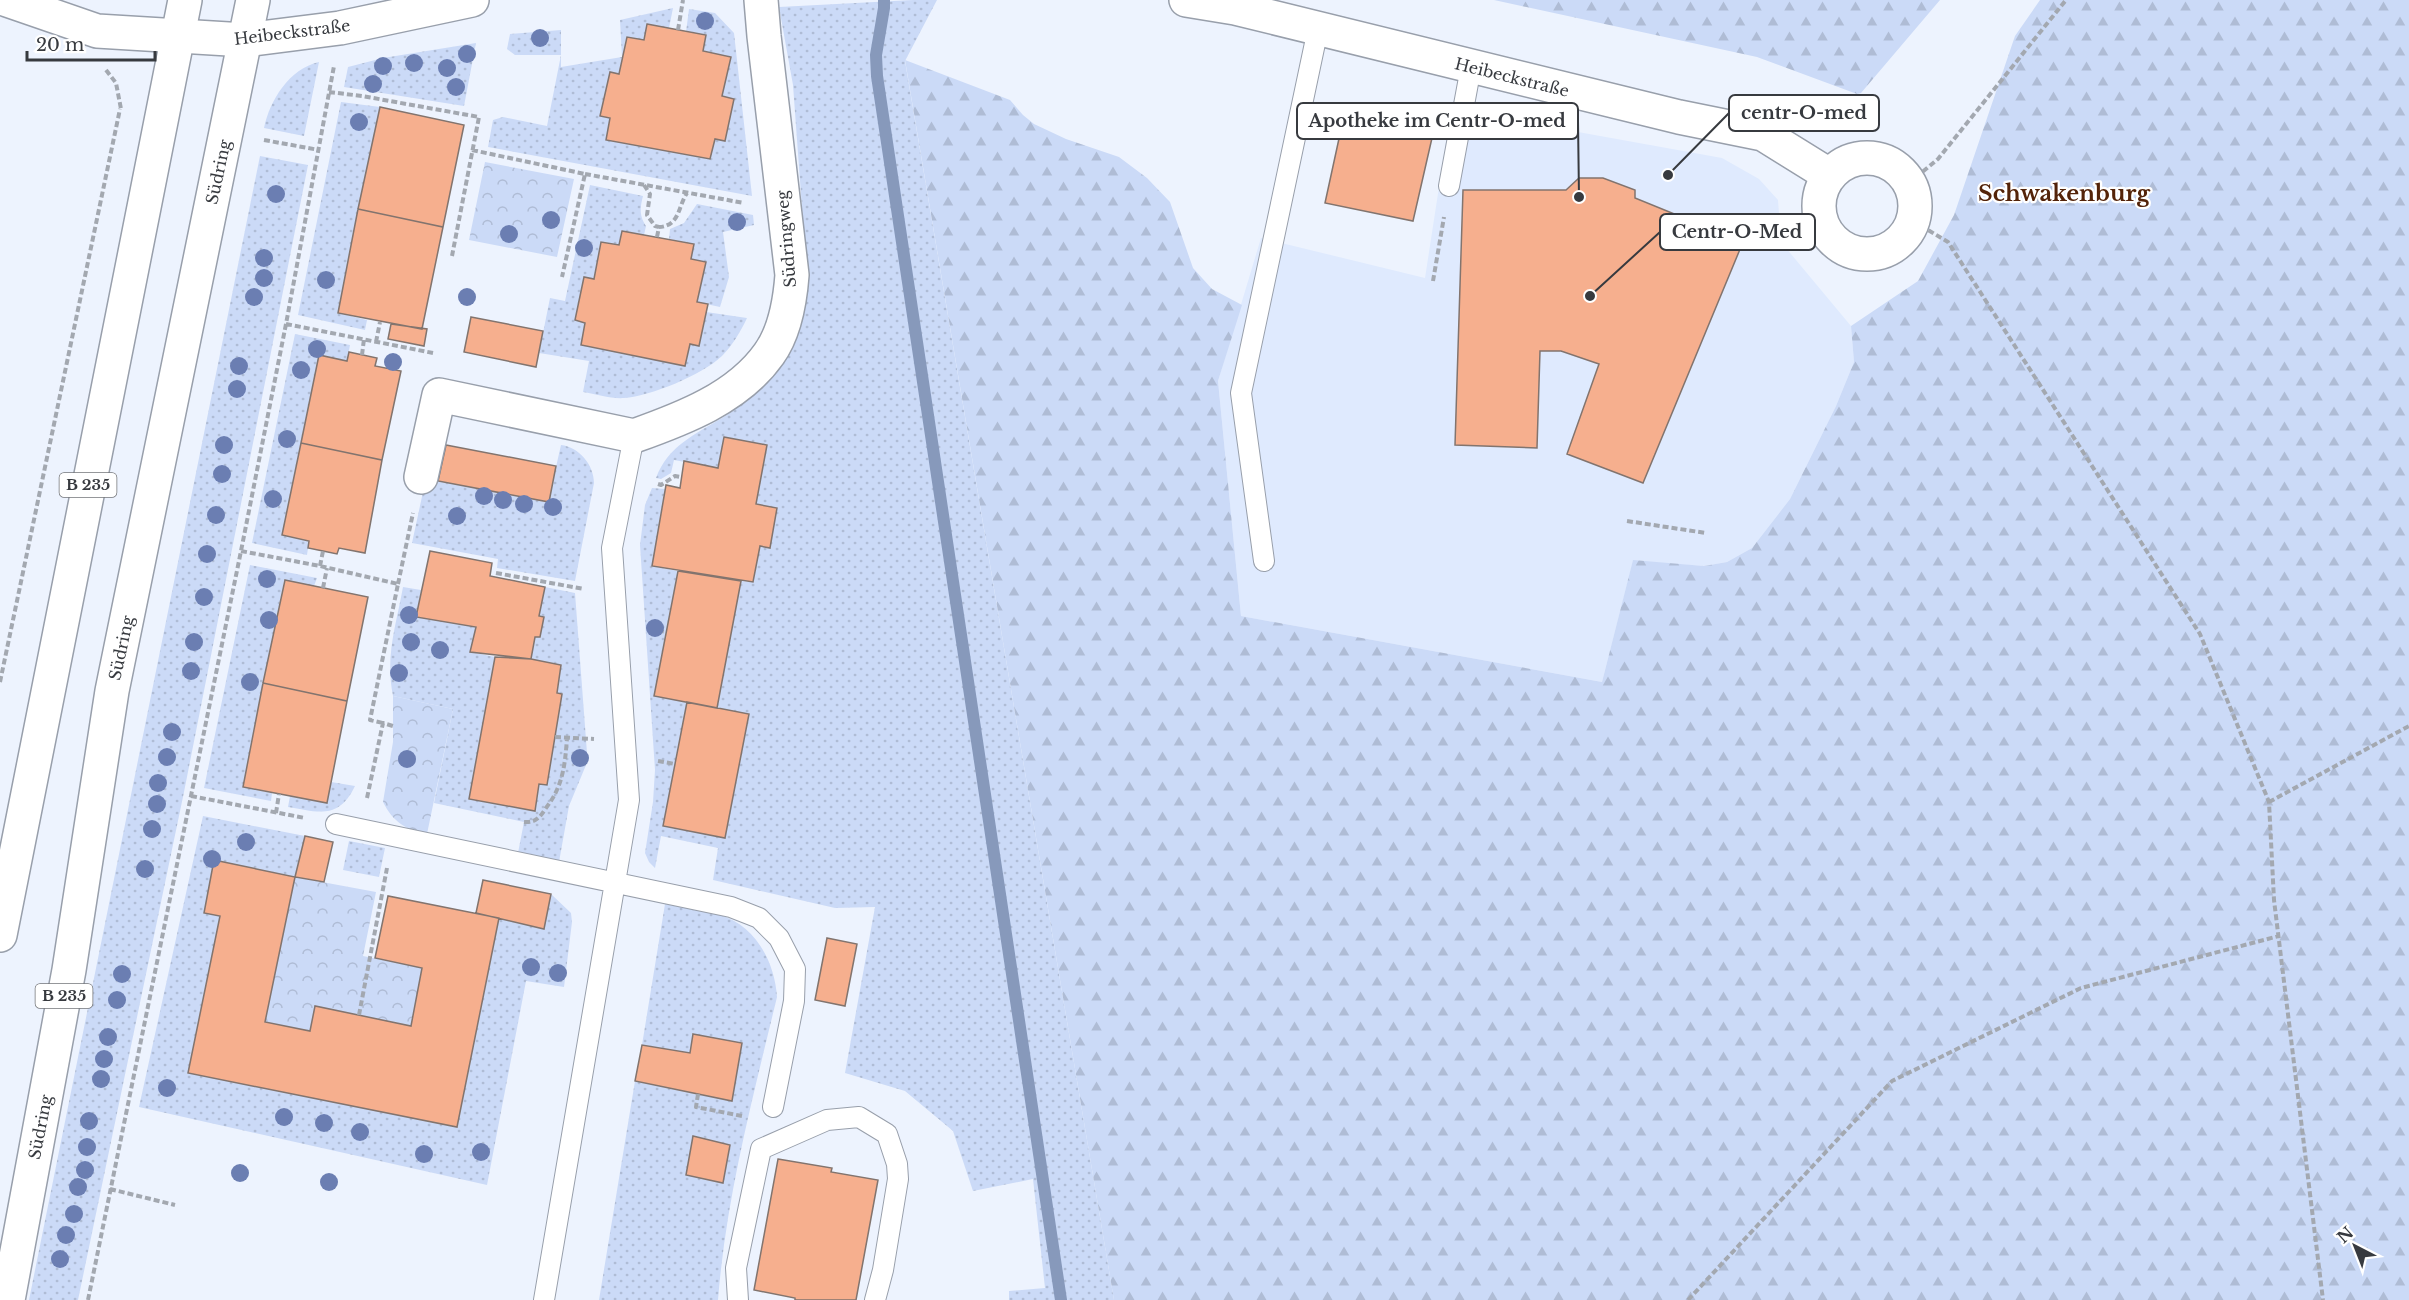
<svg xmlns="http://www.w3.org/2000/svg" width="2409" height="1300" font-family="'Libre Baskerville',serif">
  <defs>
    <pattern id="grass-dots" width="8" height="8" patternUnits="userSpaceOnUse" patternTransform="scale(1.5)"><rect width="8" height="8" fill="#cbdaf7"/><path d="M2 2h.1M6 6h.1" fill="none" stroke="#afbcd5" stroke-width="1.8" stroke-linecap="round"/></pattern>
    <pattern id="forest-firs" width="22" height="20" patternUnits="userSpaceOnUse" patternTransform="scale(1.5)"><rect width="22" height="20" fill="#cbdaf7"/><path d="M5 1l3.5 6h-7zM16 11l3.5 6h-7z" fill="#afbcd5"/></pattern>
    <pattern id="park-crowns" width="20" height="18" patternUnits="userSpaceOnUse" patternTransform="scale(1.5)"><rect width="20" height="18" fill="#cbdaf7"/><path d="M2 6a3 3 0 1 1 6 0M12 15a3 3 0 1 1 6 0" fill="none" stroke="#afbcd5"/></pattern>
  </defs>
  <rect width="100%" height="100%" fill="#edf3fe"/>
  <path fill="#dfeafe" d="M1451,109L1722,158L1759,179L1778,200L1781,242L1851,326L1854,362L1836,406L1790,499L1752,548L1727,562L1704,566L1633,561L1602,682L1241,616L1218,381L1261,238L1425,278Z"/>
  <path fill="url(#grass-dots)" d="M913,0H937L905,61L1114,1300H1009V1291L1045,1288L1033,1179L973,1191L953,1131L905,1091L845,1073L875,907L835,908L713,880L718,848L661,836L655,868L649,862L645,853L653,802L655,770L640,545L645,505L652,488L665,489L652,566L678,571L654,695L687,702L663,826L725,838L749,714L717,708L741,581L753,582L760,546L756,504L767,445L724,437L718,468L674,460L671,473L661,479L656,478C668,446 694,435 722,418C774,387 799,351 808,290L793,85L779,7Z
    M673,8L669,28L644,40L627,37L619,74L610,73L601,115L610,118L606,140L710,159L715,139L725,140L734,99L722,96L731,57L703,51L706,35L686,32L689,9L715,13L734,33L752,196L488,147L493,120L503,117L547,126L561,55H515L507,49L510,34L561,30V67L622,57L620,20Z
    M476,43L464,106L344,87L348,67L383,58Z
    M319,62L304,136L264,128C270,100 289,69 319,62Z
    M341,102L380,107L338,313L367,320L365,330L298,315Z
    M260,156L308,165L184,792L78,1300H29Z
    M590,185L643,196C640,208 639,215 646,226L644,235L622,231L619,245L601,242L594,279L584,277L575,320L585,323L581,345L685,366L690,344L699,345L706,312L747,318C741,331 732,346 722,356C702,375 651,396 624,398C611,399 596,394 583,392L589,361L539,353L550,298L565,301Z
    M697,204L753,215L754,225L723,232L729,277L720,307L697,302L706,262L691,259L694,244L669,239L670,229L684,223Z
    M295,334L350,345L347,361L319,356L301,443L309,541L307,555L252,543Z
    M561,445C579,447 594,465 594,483L575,581L497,568L498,559L412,543L426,478L548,502Z
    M250,565L317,578L314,586L284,581L243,787L272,793L271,801L204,788Z
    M403,587L421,590L417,617L476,627L471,652L495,657L469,799L535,811L539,784L547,785L562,694L557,693L561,665L531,659L535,637H540L544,617L539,616L545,587L575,593L587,753L586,765L569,806L559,862L518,853L524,822L434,803L453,709L393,696C385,656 396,626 403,587Z
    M331,782L355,786C339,820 318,812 288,807L290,796L327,803Z
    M203,816L305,836L295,877L214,860L204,913L220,916L189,1073L457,1127L499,918L544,928L551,894L571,913L572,922L564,987L526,981L487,1185L139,1107Z
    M349,841L385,848L379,877L343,870Z
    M665,904C683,908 702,910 720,915C755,925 775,962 777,997C753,1097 726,1197 718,1300H599L635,1081L731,1101L742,1043L693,1034L690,1053L642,1045Z"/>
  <path fill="url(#forest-firs)" d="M1494,0H1940L1861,93L1857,94L1757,57Z
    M2040,0H2409V1300H1114L905,60L1010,100L1023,115L1034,124L1066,139L1119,157L1147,178L1170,202L1193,268L1212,289L1242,305L1218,381L1241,616L1602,682L1633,560L1704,566L1727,562L1752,548L1790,499L1836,406L1854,362L1851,326L1918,281L1954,215L2015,36Z"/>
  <path fill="url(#park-crowns)" d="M485,162L574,179L557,257L469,240Z
    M393,696L453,709L427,834C406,830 393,822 383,802L393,742Z
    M295,877L376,892L363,956L422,968L411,1026L316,1006L310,1031L265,1022Z"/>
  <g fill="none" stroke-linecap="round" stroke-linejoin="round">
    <path stroke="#8799bb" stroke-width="12" d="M884,0V8L876,55L877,76L1061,1300"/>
  </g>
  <path fill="#f6af8e" stroke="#82746e" stroke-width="1.5" d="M647,24L706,35L703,51L731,57L722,96L734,99L725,141L715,139L710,159L606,140L610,118L600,116L610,72L619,74L627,37L644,40Z
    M380,107L464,125L443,227L358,209Z
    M1363,123L1432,138L1413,221L1325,203L1340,134L1359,138Z
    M1579,178H1603L1635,190V198L1743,242L1643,483L1567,454L1599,364L1561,351H1540L1537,448L1455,445L1463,190H1566Z
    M358,209L443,227L422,329L338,313Z
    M622,231L694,244L691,259L706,262L697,302L708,304L699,346L690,344L685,366L581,345L585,323L575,320L584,277L594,279L601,242L619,245Z
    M471,317L543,331L536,367L464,352Z
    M391,324L427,329L424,346L388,339Z
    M349,352L377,358L375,366L401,371L382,460L301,443L319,355L347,361Z
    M724,437L767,445L756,504L777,508L770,548L760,546L753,582L652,566L666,485L680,488L684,461L718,468Z
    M301,443L382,460L365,553L339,548L337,554L323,551L308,548L309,541L282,535Z
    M446,445L556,466L549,502L438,481Z
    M430,551L492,563L490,576L545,587L539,616L544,617L540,637H535L531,659L470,652L476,627L416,617Z
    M678,571L741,581L717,708L654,696Z
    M285,580L368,597L347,701L263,683Z
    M495,657L531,659L561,665L557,693L562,694L547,785L539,784L535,811L469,799Z
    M263,683L347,701L327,803L243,787Z
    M687,702L749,714L725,838L663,826Z
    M305,836L333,842L324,882L295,877Z
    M214,860L295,877L265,1022L310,1031L315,1006L411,1026L422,968L375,958L388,896L499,918L457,1127L188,1073L220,916L204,913Z
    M483,880L551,894L544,929L476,913Z
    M827,938L857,944L845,1006L815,1000Z
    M693,1034L742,1043L732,1101L635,1081L642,1045L690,1053Z
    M693,1136L730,1145L723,1183L686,1175Z
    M778,1159L832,1168L831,1172L878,1180L856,1300H795V1298L754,1290Z"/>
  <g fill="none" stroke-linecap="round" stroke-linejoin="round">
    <defs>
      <path id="service" d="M1449,186L1471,67
        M1264,561L1241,393L1318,29
        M336,824L731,907L759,918L779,938L795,969L794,1001L773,1107
        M544,1300L629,800L612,548L634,436
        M738,1300L736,1268L761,1149L827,1120L859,1117L887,1134L897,1164L898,1179L883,1270L875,1300"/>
      <path id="minor" d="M7,0L97,31L245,40L340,28L472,0
        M1186,0L1235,8L1679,117L1763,134L1829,175
        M1819 206a48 48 0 1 1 96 0a48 48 0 1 1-96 0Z
        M421,477L439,395L634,436C682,419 738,398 769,354C785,332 790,302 792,275L764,36L761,0"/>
      <path id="primary" d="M0,935L185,0
        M8,1300L69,970L112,691L253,0"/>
    </defs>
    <use href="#service" stroke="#989fab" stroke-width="22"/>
    <use href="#minor" stroke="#989fab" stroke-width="36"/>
    <use href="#primary" stroke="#989fab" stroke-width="36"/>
    <path stroke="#a3a8b0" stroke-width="4" stroke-dasharray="6 3" stroke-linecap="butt" d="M678,30L683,0
      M106,70L116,83L121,109
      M329,92L362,96L479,117L452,256
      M264,140L319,150
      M472,150L585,174L562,277
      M585,174L744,203
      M1909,183L1938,159L2066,0
      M644,185L650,194L647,215L655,226L659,227
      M1913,221L1948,242L2200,634L2269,802L2274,900L2323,1300
      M657,237L659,227C680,226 678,206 687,193
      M1433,281L1444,217
      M286,324L433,353
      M376,342L380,322
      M362,355L364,339
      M658,484L661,485L675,476L681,477
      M1627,521L1706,533
      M241,551L320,566L398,584L370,720L383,723
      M320,566L323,551
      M496,573L584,589
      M398,584L413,513
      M323,588L327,568
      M649,629L666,632
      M0,682L120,109
      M555,737L594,739
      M658,761L675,764
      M191,796L305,818
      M367,798L383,723L393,726
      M2269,802L2409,726
      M276,813L279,794
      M524,822C536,823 540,817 546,808C563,786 565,765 567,738
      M359,1015L387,868
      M698,1094L696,1107L742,1116
      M110,1189L175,1205
      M88,1300L241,551L286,324L334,66
      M1688,1300L1892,1081L2081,988L2279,936"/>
    <use href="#service" stroke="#fff" stroke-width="20"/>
    <use href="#minor" stroke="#fff" stroke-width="33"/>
    <use href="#primary" stroke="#fff" stroke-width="33"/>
  </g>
  <g fill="#6b7eb2">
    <circle cx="705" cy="21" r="9"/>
    <circle cx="540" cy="38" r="9"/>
    <circle cx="467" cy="54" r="9"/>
    <circle cx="414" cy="63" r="9"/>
    <circle cx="383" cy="66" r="9"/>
    <circle cx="447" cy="68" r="9"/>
    <circle cx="373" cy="84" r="9"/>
    <circle cx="456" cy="87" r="9"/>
    <circle cx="359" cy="122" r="9"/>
    <circle cx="276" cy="194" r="9"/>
    <circle cx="551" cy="220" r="9"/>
    <circle cx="737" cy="222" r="9"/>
    <circle cx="509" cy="234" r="9"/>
    <circle cx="584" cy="248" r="9"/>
    <circle cx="264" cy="258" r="9"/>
    <circle cx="264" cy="278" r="9"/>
    <circle cx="326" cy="280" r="9"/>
    <circle cx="254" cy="297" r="9"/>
    <circle cx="467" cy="297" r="9"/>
    <circle cx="317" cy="349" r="9"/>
    <circle cx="393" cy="362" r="9"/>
    <circle cx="239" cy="366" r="9"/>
    <circle cx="301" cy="370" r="9"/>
    <circle cx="237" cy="389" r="9"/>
    <circle cx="287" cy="439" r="9"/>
    <circle cx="224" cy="445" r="9"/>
    <circle cx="222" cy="474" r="9"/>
    <circle cx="484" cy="496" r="9"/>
    <circle cx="273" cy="499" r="9"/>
    <circle cx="503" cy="500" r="9"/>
    <circle cx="524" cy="504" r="9"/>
    <circle cx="553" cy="507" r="9"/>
    <circle cx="216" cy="515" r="9"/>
    <circle cx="457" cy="516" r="9"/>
    <circle cx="207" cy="554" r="9"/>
    <circle cx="267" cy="579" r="9"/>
    <circle cx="204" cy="597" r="9"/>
    <circle cx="409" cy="615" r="9"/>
    <circle cx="269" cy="620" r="9"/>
    <circle cx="655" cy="628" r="9"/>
    <circle cx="194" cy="642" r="9"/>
    <circle cx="411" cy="642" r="9"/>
    <circle cx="440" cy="650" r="9"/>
    <circle cx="191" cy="671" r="9"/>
    <circle cx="399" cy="673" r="9"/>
    <circle cx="250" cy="682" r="9"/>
    <circle cx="172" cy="732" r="9"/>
    <circle cx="167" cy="757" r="9"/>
    <circle cx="580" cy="758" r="9"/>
    <circle cx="407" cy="759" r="9"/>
    <circle cx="158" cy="783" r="9"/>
    <circle cx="157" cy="804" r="9"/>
    <circle cx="152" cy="829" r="9"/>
    <circle cx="246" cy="842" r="9"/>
    <circle cx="212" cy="859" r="9"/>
    <circle cx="145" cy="869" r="9"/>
    <circle cx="531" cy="967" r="9"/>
    <circle cx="558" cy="973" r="9"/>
    <circle cx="122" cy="974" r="9"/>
    <circle cx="117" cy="1000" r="9"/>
    <circle cx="108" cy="1037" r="9"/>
    <circle cx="104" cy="1059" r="9"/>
    <circle cx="101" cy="1079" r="9"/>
    <circle cx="167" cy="1088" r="9"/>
    <circle cx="284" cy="1117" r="9"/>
    <circle cx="89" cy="1121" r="9"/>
    <circle cx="324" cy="1123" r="9"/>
    <circle cx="360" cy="1132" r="9"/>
    <circle cx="87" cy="1147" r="9"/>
    <circle cx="481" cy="1152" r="9"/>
    <circle cx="424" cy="1154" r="9"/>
    <circle cx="85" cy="1170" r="9"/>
    <circle cx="240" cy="1173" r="9"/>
    <circle cx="329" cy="1182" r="9"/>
    <circle cx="78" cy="1187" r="9"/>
    <circle cx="74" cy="1214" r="9"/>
    <circle cx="66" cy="1235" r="9"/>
    <circle cx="60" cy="1259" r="9"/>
  </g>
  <g text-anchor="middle" stroke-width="4.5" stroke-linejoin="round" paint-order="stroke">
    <g fill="#fff" stroke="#737579" stroke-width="1.5">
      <rect x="59.5" y="473" width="57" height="24" rx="4.5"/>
      <rect x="35.5" y="984" width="57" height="24" rx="4.5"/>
    </g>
    <g font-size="15" font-weight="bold" fill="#373a3f">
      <text x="88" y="490">B 235</text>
      <text x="64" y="1001">B 235</text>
    </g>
    <g font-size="16" fill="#373a3f" stroke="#fff">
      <text transform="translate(292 32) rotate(-7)" y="6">Heibeckstraße</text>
      <text transform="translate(1512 77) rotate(14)" y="6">Heibeckstraße</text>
      <text transform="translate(218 172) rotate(-78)" y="6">Südring</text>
      <text transform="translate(786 239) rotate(-95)" y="6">Südringweg</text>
      <text transform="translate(121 648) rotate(-78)" y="6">Südring</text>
      <text transform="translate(40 1127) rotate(-79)" y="6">Südring</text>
    </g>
    <g font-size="22" font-weight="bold" fill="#532309" stroke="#fff">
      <text x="2064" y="201">Schwakenburg</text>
    </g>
  </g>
  <path fill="none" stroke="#373a3f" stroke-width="2" d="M1668 175L1729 113M1579 197L1578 121M1590 296L1660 232"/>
  <g fill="#373a3f" stroke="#fff" stroke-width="2">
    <circle cx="1668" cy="175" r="6"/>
    <circle cx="1579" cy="197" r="6"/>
    <circle cx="1590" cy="296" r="6"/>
  </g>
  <g fill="#fff" stroke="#373a3f" stroke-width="2">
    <rect x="1729" y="95" width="150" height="36" rx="6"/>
    <rect x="1297" y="103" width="281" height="36" rx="6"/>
    <rect x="1660" y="214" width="155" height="36" rx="6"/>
  </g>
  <g font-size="18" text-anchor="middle" font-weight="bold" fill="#373a3f">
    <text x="1804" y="119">centr-O-med</text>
    <text x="1437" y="127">Apotheke im Centr-O-med</text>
    <text x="1737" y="238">Centr-O-Med</text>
  </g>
  <g transform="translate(2355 1246) rotate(318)" stroke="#ffffff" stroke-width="4.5" paint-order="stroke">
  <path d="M0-4.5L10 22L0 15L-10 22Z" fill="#373a3f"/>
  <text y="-9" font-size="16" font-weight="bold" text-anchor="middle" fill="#373a3f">N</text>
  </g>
  <path d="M27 51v9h128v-9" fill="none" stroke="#373a3f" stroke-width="3"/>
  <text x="36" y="51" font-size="18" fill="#373a3f" stroke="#ffffff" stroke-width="4.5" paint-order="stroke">20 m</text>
</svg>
